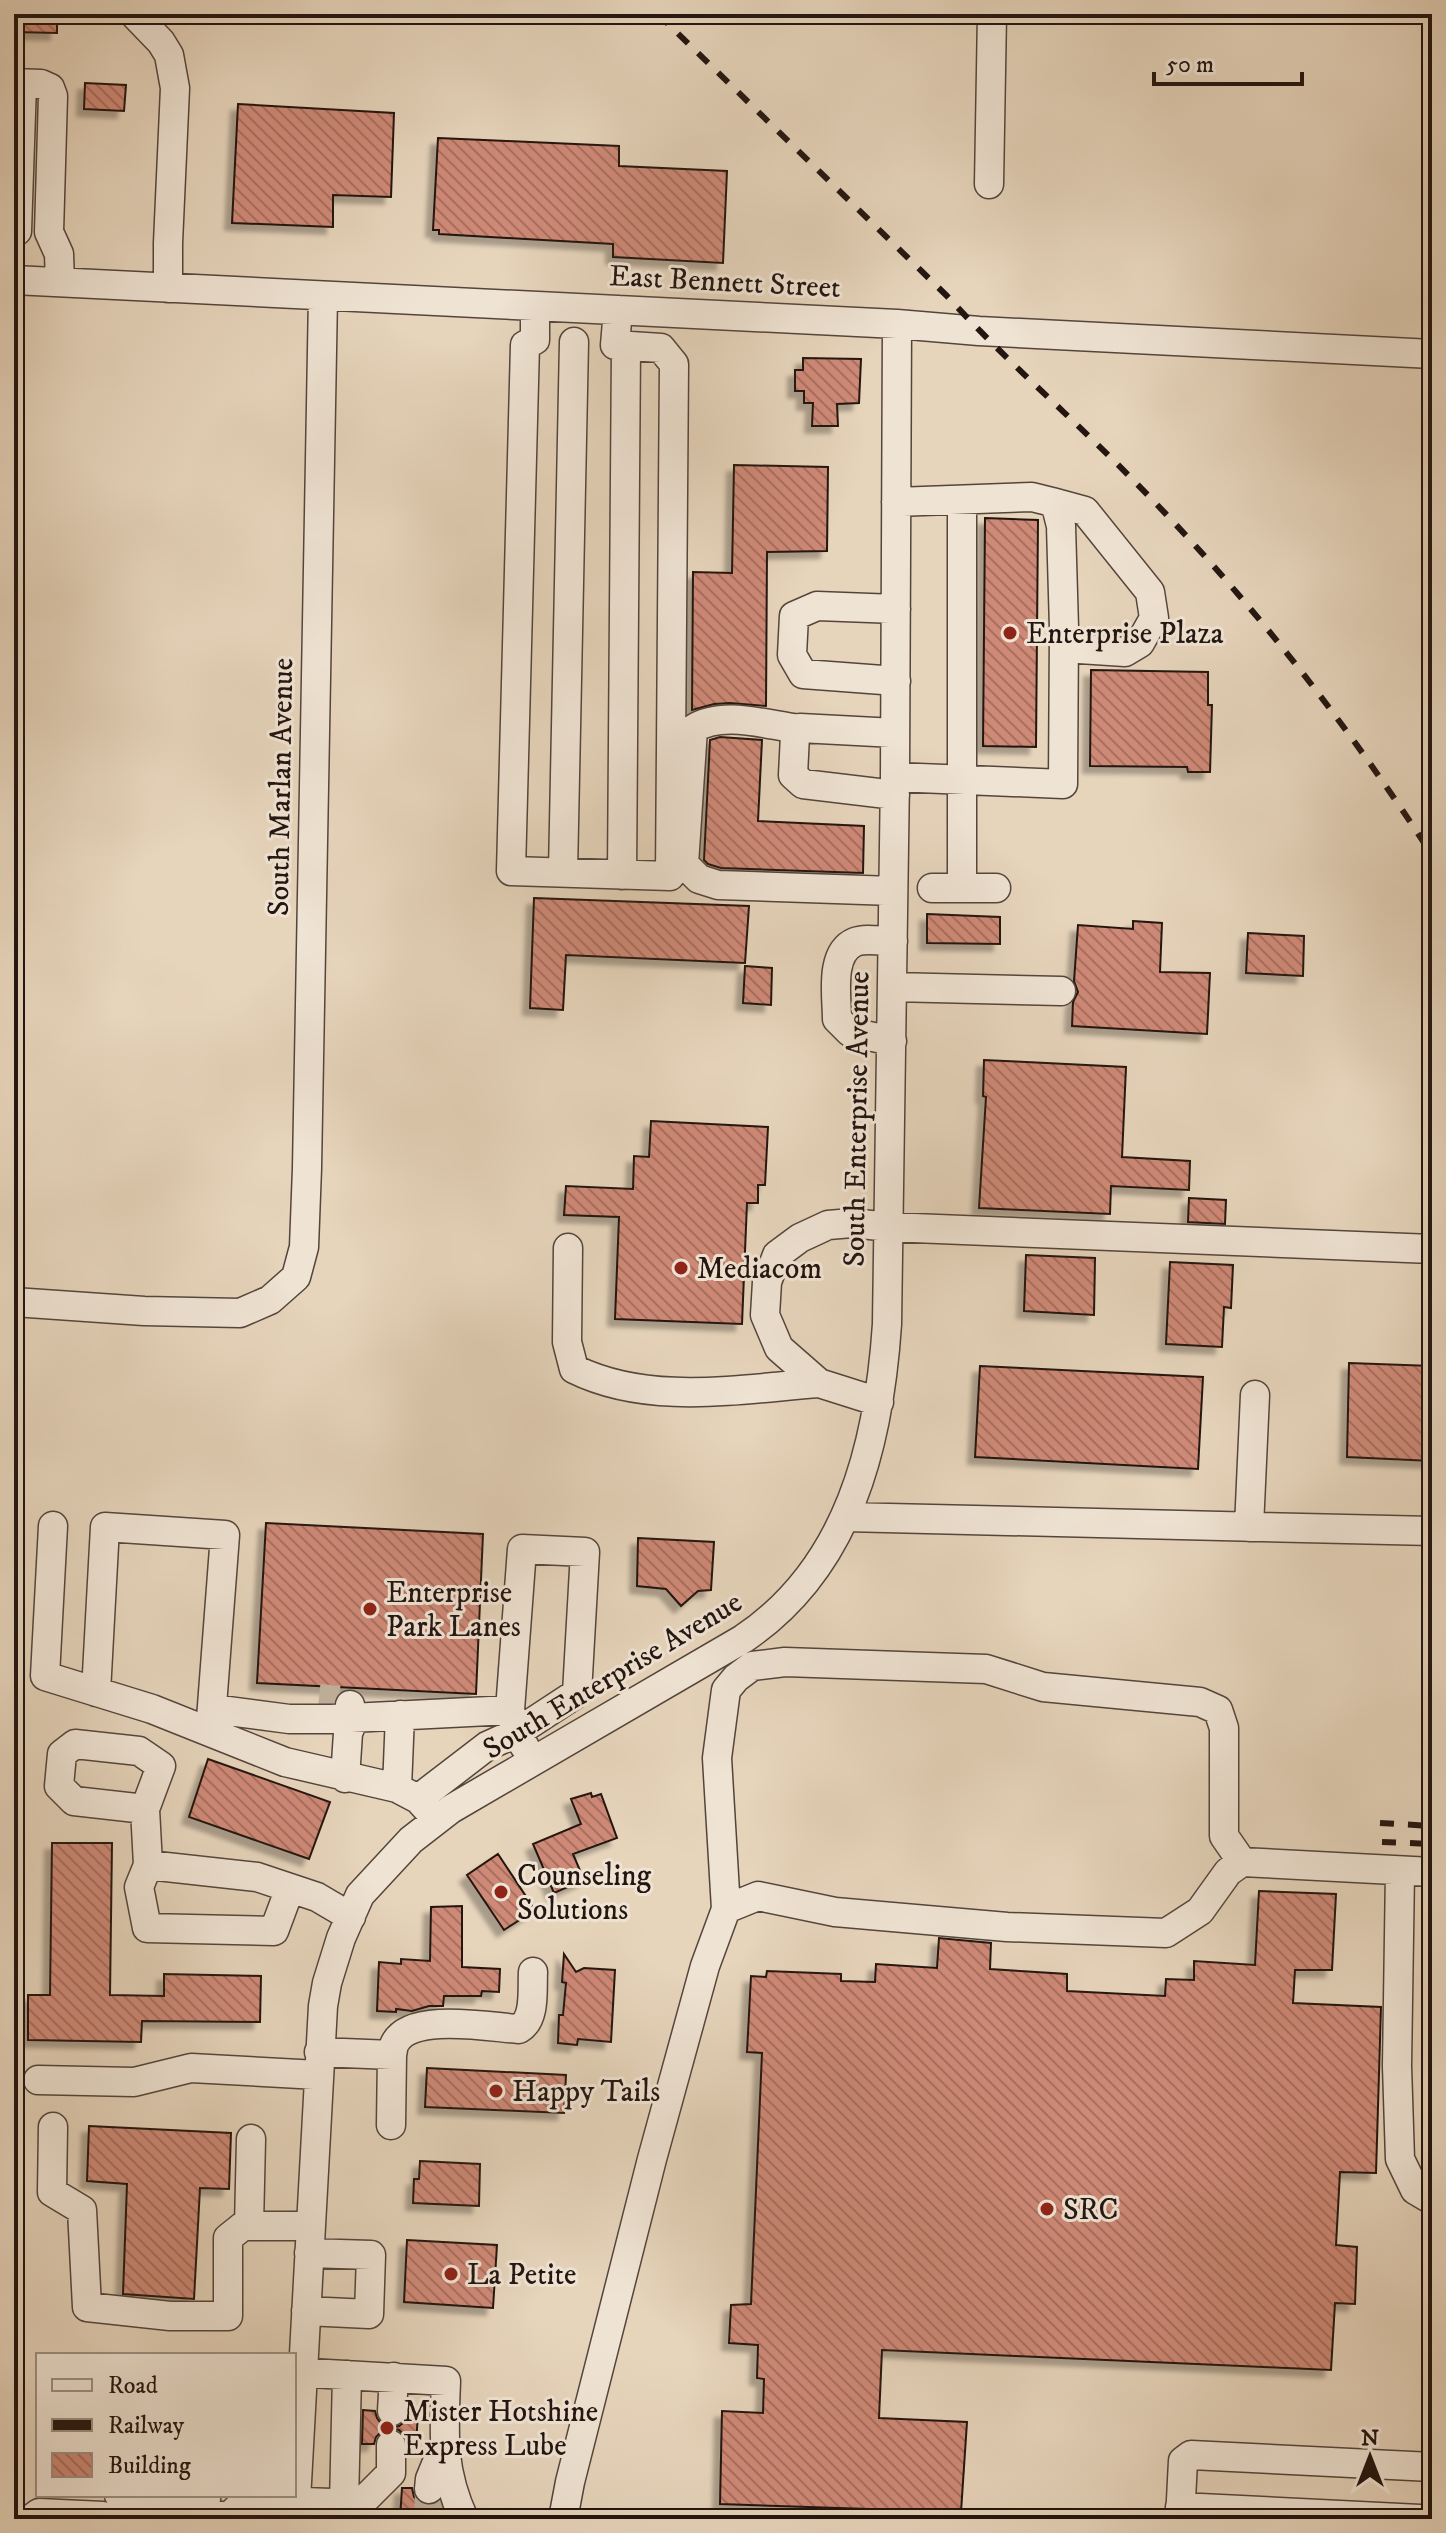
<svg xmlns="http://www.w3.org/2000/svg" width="1446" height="2533" font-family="'IM FELL DW Pica',serif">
  <defs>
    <pattern id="building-back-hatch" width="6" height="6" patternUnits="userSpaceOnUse" patternTransform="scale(2)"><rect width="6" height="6" fill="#cf8977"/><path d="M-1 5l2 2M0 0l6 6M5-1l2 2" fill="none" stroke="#a86f60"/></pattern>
    <filter id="shadow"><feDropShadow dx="-7" dy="7" stdDeviation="2" flood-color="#0004"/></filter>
  </defs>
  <rect width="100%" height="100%" fill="#e6d4bb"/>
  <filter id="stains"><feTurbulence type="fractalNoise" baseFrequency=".0025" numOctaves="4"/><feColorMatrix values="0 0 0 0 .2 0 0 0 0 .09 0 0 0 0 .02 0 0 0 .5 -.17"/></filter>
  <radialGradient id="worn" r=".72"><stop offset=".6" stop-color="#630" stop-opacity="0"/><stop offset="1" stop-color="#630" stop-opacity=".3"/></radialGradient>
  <path fill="url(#building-back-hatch)" stroke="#231511" stroke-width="2" filter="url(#shadow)" d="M14,14H57V33L14,32Z
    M85,83L126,85L124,111L84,109Z
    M238,104L394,113L391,197L333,195V227L232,223Z
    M438,138L619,146V166L727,171L723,263L613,257V244L439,234V230H433Z
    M803,358L861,359L859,403L837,404L838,426H812L813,403H804V391H795V370H803Z
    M734,465L828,467L827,551L767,552L766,706L730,703L714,704L692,710L693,572L732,573Z
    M985,518L1038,520L1036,747L983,746Z
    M1091,670L1208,672V705H1212L1210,772H1188L1187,767L1090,766Z
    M720,737L762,740L758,821L864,826L863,873L721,868L708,864L704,860L710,740Z
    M534,898L749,906L745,963L566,955L563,1010L530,1008Z
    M927,914L1000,917V944L927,943Z
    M1133,921L1162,923L1160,972L1210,973L1207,1034L1072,1026L1073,1002L1078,992L1074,981L1078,925L1133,929Z
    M1248,933L1304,936L1303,976L1246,973Z
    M745,966L772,968L771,1005L743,1003Z
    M984,1060L1126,1067L1122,1157L1190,1161L1189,1190L1111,1186L1110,1214L979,1208L986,1097L983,1096Z
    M651,1121L768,1127L765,1185H758V1203H747L742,1324L615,1319L619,1217L564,1215L566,1186L633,1189L634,1156L649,1157Z
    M1189,1198L1226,1200L1225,1224L1188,1222Z
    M1026,1255L1095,1258L1094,1315L1024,1311Z
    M1170,1262L1233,1265L1231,1308L1224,1307L1222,1347L1166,1344Z
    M1349,1363L1432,1366V1461L1347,1457Z
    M980,1366L1203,1377L1198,1469L975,1457Z
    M266,1523L483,1534L476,1694L257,1683Z
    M638,1538L714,1542L711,1590L698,1591L681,1606L666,1589L637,1586Z
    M208,1759L330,1802L309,1859L189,1817Z
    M591,1793L592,1797L601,1794L617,1838L573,1854L584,1880L554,1893L533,1844L581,1824L571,1799Z
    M52,1843H112L110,1995L164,1996V1974L261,1976L260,2022L142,2021L141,2042L28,2040V1995H50Z
    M498,1854L535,1910L504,1930L467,1875Z
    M1259,1891L1336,1894L1332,1970H1295L1293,2003L1381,2007L1376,2173L1340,2172L1336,2245L1357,2247L1355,2304L1335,2303L1331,2370L882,2350L879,2418L967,2422L961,2512L720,2504L722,2411L763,2413L764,2379L757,2378L758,2345L729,2343L731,2305L751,2304L762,2053L747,2052L751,1976L766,1977L767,1971L841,1974V1981L875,1982L876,1964L937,1968L939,1938L991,1943L990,1969L1067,1974V1991L1165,1996L1166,1979L1194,1980V1961L1255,1965Z
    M462,1906V1967L500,1969L499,1992L482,1991L481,1996H444L443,2006H429L412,2011L396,2009V2012L377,2011L379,1962L401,1964V1959L430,1961L431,1907Z
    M564,1954L576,1972L584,1968L615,1970L611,2042L578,2039L577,2045L558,2043L559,2015H563L566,1983L562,1982Z
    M427,2068L566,2075L564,2113L425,2107Z
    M89,2126L231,2133L229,2189L200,2188L194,2299L123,2294L127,2184L87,2181Z
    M420,2161L480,2164L479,2206L413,2203L414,2179H419Z
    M407,2240L497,2245L493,2308L404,2302Z
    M363,2410L375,2411L377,2418L382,2425L392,2428L399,2426L406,2421L409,2412H418L416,2446H408L405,2436L399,2430L392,2428L382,2431L376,2437L374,2444H362Z
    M402,2488H412L414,2497L420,2503L428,2506L439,2502L443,2519H400Z"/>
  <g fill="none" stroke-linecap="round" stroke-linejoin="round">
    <path stroke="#bfae99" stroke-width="28" stroke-dasharray="28 14" stroke-linecap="butt" d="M319,1698L339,1700
      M428,2519L429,2489"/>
    <defs>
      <path id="minor" d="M134,14L161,42L169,55L175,88L168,243V288
        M14,83L41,84L50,88L53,96L49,232L59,254L60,282
        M989,184L992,14
        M17,231L22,84
        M14,280L897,324L979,331L1432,354
        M535,306V340L525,345L511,871L670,876L674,364L661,348L615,345L618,310
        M962,500V888
        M1052,502L1085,511L1150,592L1154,618L1140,643L1125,652L1064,648
        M896,681L803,674L792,655L794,616L817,606L896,609
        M800,729C766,725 723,710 693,729L684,864L699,879L718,885L893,891
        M895,777L1063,784L1064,628L1061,526L1057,510L1052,502L1032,497L896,502
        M895,795L803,784L793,775L795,735L800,728L895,733
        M563,872L574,342
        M622,875L626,346
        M932,888H996
        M892,987L1061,991
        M892,1041L850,1032L837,1019C837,997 829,953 855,942C865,938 881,941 893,941
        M568,1248L567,1342L574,1369C649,1406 739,1389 819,1383
        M14,1302L144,1311L240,1313L270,1300L296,1277L304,1247L307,1168L323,296
        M879,1402L819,1383L779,1348L765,1315L767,1282L777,1255L800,1238L828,1225L852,1223L889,1227L1432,1249
        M845,1517L1432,1531
        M53,1526L45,1676L152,1709L285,1762L397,1788L418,1799
        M1249,1527L1255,1395
        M522,1549L585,1552L577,1693L516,1733L510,1710Z
        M96,1692L105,1527L225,1535L210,1732
        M213,1709L289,1719H331L510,1710
        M345,1778L348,1733L354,1719L350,1705
        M397,1788L400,1715
        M145,1809L74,1801L59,1786L62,1754L75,1744L139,1751L161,1766L145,1809L148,1865
        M431,1813L418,1799L487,1746L516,1733L525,1747
        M1400,1871L1397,2066L1400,2159L1415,2190L1432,2200
        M290,1888L274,1931L147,1928L139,1887L148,1865L257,1877L317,1897L351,1917
        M726,1909L717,1758L726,1690L736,1678L752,1666L785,1662L986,1669L1043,1687L1200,1702L1218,1710L1224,1728V1836L1242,1862
        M319,2052L392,2055C393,2051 393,2046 395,2043C411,2012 489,2027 519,2029C536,2019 532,1990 533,1972
        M38,2080L134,2082L191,2068L318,2075
        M391,2125L392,2055
        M53,2127L52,2192L82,2210L87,2307L170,2316H228V2238L243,2226H310
        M249,2226L251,2139
        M306,2311L369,2314L371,2255L309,2253
        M294,2372L446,2381C444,2434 441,2469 464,2519
        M392,2411L394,2377
        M429,2489L430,2479L444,2445
        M119,2495L206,2499
        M344,2504L347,2375
        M1180,2507L1420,2519
        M31,2519L39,2513L103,2516
        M172,2519L176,2515L230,2516L246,2500L360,2504
        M295,2519L323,2006L327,1983L341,1938L360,1895L411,1840L451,1809L743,1639C849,1568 879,1445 887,1324L895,777L897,324
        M360,2519V2504L391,2473V2445
        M563,2519L570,2482L652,2159L705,1966L726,1909L758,1896L835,1912L1007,1927L1166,1933L1200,1911L1228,1872L1242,1862L1432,1872
        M1180,2519L1183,2461L1191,2455L1432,2467"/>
    </defs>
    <use href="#minor" stroke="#54453c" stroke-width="31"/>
    <use href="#minor" stroke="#efe3d3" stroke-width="28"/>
    <path stroke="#231511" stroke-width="6" stroke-dasharray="14 14" stroke-linecap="butt" d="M658,14L947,296C1007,362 1075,420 1137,484C1248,597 1346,722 1432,855
      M1380,1823L1432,1826
      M1382,1842L1432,1844"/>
  </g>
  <g fill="#8f2418" stroke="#efe3d3" stroke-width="3">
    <circle cx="1010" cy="633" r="8"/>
    <circle cx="681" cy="1268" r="8"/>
    <circle cx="370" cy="1609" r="8"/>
    <circle cx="501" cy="1892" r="8"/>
    <circle cx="496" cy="2091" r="8"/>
    <circle cx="1047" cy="2209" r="8"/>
    <circle cx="451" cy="2274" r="8"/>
    <circle cx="387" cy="2428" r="8"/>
  </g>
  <g text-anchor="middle" stroke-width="6" stroke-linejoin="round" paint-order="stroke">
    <g font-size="30" fill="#231511" stroke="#efe3d3">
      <text transform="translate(725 281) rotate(3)" y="10">East Bennett Street</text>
      <text transform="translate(280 787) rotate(-89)" y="10">South Marlan Avenue</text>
      <text transform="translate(856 1119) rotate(-89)" y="10">South Enterprise Avenue</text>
      <text transform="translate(612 1675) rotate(-31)" y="10">South Enterprise Avenue</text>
    </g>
    <g font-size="30" fill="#231511" stroke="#efe3d3" text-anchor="start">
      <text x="1026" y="643">Enterprise Plaza</text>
      <text x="697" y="1278">Mediacom</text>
      <text x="386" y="1602">Enterprise<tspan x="386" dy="34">Park Lanes</tspan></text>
      <text x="517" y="1885">Counseling<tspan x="517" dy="34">Solutions</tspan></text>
      <text x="512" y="2101">Happy Tails</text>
      <text x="1063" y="2219">SRC</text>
      <text x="467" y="2284">La Petite</text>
      <text x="403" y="2421">Mister Hotshine<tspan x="403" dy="34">Express Lube</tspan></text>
    </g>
  </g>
  <rect width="1446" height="2533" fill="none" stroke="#e6d4bb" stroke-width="48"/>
  <rect x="16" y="16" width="1414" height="2501" fill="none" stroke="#231511" stroke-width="4"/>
  <rect x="24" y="24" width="1398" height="2485" fill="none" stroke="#231511" stroke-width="2"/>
  <rect x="36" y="2353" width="260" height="144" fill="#efe3d3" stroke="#9d9185" stroke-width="2"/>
  <rect x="52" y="2379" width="40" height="12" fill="#efe3d3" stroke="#9d9185" stroke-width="2"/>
  <text x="108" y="2393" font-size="24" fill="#231511">Road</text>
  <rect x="52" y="2419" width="40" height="12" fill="#231511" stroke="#9d9185" stroke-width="2"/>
  <text x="108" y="2433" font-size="24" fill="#231511">Railway</text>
  <rect x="52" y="2453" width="40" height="24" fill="url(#building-back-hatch)" stroke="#9d9185" stroke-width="2"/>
  <text x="108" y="2473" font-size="24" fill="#231511">Building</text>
  <g transform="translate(1370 2457)" stroke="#efe3d3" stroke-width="6" paint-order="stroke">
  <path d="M0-6L14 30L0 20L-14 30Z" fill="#231511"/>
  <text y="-12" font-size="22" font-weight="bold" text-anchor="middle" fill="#231511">N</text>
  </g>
  <path d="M1154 72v12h148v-12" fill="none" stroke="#231511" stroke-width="4"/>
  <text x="1166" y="72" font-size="24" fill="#231511" stroke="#efe3d3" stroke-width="6" paint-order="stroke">50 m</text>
  <rect width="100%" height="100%" filter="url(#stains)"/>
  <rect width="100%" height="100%" fill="url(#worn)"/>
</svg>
